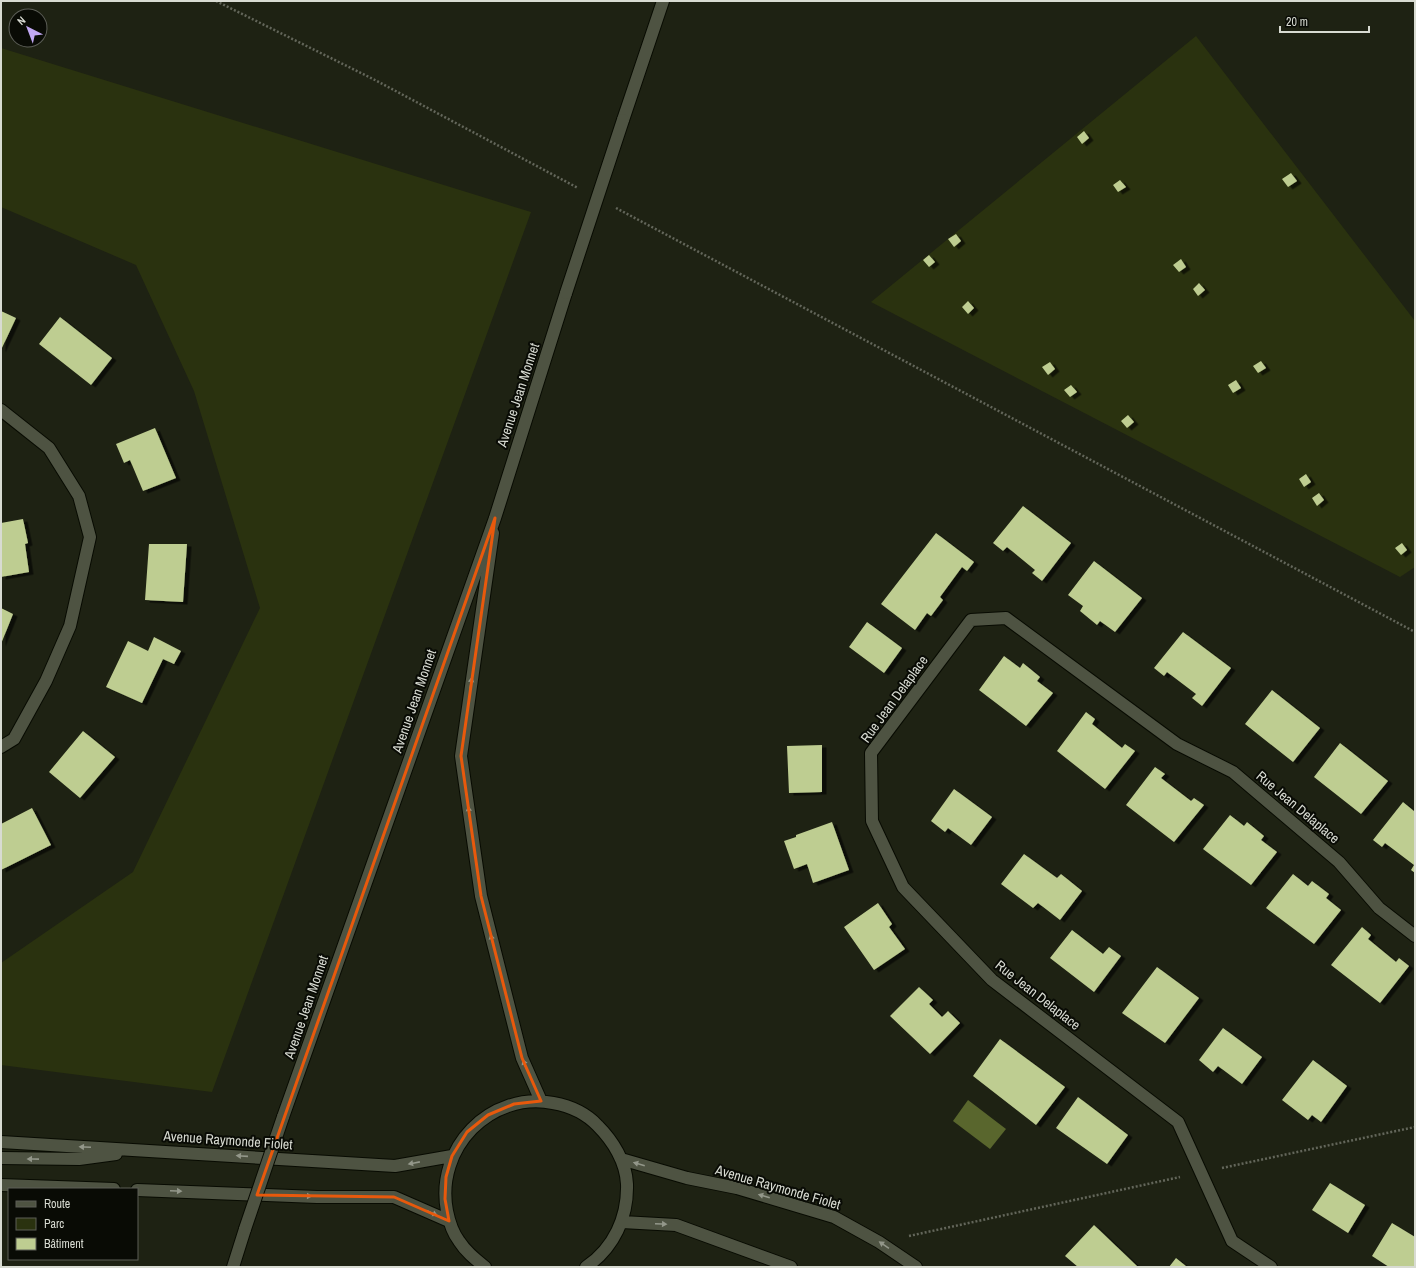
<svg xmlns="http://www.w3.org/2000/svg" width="1416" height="1268" font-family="'Archivo Narrow',sans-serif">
  <defs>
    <filter id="shadow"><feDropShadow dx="4.5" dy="2.5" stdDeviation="0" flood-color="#0009"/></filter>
  </defs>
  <rect width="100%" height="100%" fill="#1e2213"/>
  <path fill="#2a320f" d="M1196,36L1415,321V567L1400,577L871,302Z
    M1,48L531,212L212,1092L1,1065V963L133,872L260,608L194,391L136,265L1,207Z"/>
  <path fill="#59662d" d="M968,1100L1006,1129L990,1149L953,1121Z"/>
  <path fill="#becd91" filter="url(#shadow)" d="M1084,131L1089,138L1082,144L1077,137Z
    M1291,173L1297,181L1288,187L1282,179Z
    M1120,180L1126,187L1118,192L1113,185Z
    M956,234L961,241L954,247L948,239Z
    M929,255L935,262L929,267L923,260Z
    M1181,259L1186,267L1179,272L1173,265Z
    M1199,283L1205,290L1198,296L1193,289Z
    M968,301L974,308L968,314L962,307Z
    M1,311L16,318L1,350Z
    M60,317L112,358L91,385L39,344Z
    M1261,361L1266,368L1258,373L1253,366Z
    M1050,362L1055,369L1048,375L1042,367Z
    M1236,380L1241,388L1233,393L1228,385Z
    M1071,385L1077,392L1070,397L1064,390Z
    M1128,415L1134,422L1127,428L1121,421Z
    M155,428L176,478L143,491L130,460L124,463L116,444Z
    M1306,474L1311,482L1304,487L1299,479Z
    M1319,493L1324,500L1317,506L1312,498Z
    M1023,506L1071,543L1042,581L1032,573L1035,570L1007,547L1003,551L993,543Z
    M23,519L28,543L25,544L29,572L1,577V523Z
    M936,533L974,562L967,571L962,567L940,597L943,600L931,616L927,613L915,630L881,604Z
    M1402,543L1407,550L1401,555L1395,548Z
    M149,544H187L183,602L145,600Z
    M1094,561L1142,598L1115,632L1100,621L1097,625L1080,611L1083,606L1068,595Z
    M1,608L13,614L1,644Z
    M867,622L902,648L884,673L849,647Z
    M1183,632L1231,668L1202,706L1192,698L1196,694L1167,672L1164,676L1154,668Z
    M154,637L181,651L174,664L163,659L142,703L106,687L128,641L148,651Z
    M1004,656L1020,668L1023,663L1040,677L1037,681L1053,693L1026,726L979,690Z
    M1272,690L1320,728L1293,762L1245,724Z
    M1086,712L1095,719L1092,724L1122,748L1125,744L1135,751L1105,789L1057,751Z
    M83,731L115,757L80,798L49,772Z
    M1340,743L1388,781L1361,814L1314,777Z
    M822,745V792L789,793L787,746Z
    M1155,767L1165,774L1161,778L1191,801L1194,798L1204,805L1174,842L1126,805Z
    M954,789L992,817L971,845L948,828L945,832L931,821Z
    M1403,802L1415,812V873L1411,870L1414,865L1385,843L1382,847L1373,840Z
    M32,808L51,845L1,870V824Z
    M1230,815L1244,826L1247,822L1264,836L1261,840L1277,852L1251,885L1203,849Z
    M832,822L849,870L813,883L807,864L794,869L784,841L796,837V835Z
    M1024,854L1057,878L1061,874L1082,891L1060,920L1038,903L1033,908L1001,884Z
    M1293,874L1308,886L1312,881L1329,894L1326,898L1341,910L1314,944L1266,908Z
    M878,903L892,924L889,927L905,949L874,970L844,927Z
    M1362,927L1371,935L1368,939L1396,962L1399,958L1409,966L1380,1003L1331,965Z
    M1072,930L1103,954L1109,947L1121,956L1094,992L1050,958Z
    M1157,967L1199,998L1165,1043L1122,1013Z
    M919,987L933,1000L929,1004L942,1017L948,1011L960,1023L930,1054L890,1016Z
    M1223,1028L1262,1057L1242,1084L1218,1066L1213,1072L1199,1060Z
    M1000,1039L1065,1087L1036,1125L973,1076Z
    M1313,1060L1347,1086L1321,1122L1312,1115L1308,1120L1282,1100Z
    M1078,1097L1128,1135L1107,1164L1056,1128Z
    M1330,1183L1365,1205L1348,1233L1312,1210Z
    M1392,1223L1415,1237V1267H1389L1372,1256Z
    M1094,1225L1138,1267H1078L1065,1256Z
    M1176,1258L1187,1267H1169Z"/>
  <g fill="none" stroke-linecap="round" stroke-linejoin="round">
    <defs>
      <path id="street" d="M1,410L49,448L79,496L90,537L70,626L46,681L14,739L1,747
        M493,533L461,756L481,896L522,1058L541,1101
        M1,1142L395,1166L452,1156
        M1,1158L79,1159L116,1154
        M621,1159L687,1178L737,1188L834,1217L879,1242L916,1267
        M1,1185L114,1189
        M137,1190L317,1197H394L449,1221
        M622,1222L676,1225L791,1267
        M485,1267C475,1259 466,1252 459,1241C453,1233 449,1221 447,1211C435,1148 490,1091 553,1103C570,1106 586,1113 598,1126C613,1141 626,1162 627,1184C628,1217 614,1248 586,1267
        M1271,1267L1232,1241L1178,1122L992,980L903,887L872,821L871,753L971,620L1006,618L1177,744L1233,772L1339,862L1379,908L1415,936"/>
      <path id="secondary" d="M623,120L663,1
        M283,1117L495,518L566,293
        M233,1267L245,1229"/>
    </defs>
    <use href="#street" stroke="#080b02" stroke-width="14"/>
    <use href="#secondary" stroke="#080b02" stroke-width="14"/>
    <path stroke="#63665a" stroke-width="2.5" stroke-dasharray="2 2" stroke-linecap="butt" d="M216,1L375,80L578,188
      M616,208L1415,632
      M1222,1168L1415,1127
      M909,1236L1180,1177"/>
    <use href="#street" stroke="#4e5342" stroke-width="12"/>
    <use href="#secondary" stroke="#4e5342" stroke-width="12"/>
    <defs>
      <path id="secondary-bridge" d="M566,293L623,120
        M245,1229L283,1117"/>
    </defs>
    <use href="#secondary-bridge" stroke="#080b02" stroke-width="14" stroke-linecap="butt"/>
    <use href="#secondary-bridge" stroke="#4e5342" stroke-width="12"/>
  </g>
  <defs><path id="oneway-solid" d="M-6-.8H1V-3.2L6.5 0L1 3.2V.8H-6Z"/></defs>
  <g fill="#93978a">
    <use href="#oneway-solid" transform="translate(471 683) rotate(-82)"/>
    <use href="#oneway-solid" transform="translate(469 812) rotate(-98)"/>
    <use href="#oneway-solid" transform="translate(492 940) rotate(-104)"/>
    <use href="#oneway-solid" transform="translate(525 1065) rotate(-114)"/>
    <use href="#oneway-solid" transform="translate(85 1147) rotate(-177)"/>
    <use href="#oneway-solid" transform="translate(242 1156) rotate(-176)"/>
    <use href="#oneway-solid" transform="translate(33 1159) rotate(-179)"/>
    <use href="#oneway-solid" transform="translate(414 1163) rotate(169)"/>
    <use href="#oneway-solid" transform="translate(639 1164) rotate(-164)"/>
    <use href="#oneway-solid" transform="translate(176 1191) rotate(2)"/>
    <use href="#oneway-solid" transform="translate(306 1196) rotate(2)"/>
    <use href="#oneway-solid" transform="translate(764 1196) rotate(-164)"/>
    <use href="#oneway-solid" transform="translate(432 1213) rotate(24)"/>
    <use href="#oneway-solid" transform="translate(661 1224) rotate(3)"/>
    <use href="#oneway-solid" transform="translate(884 1245) rotate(-146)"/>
  </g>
  <path fill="none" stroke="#e8590c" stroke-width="3" stroke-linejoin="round" d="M495,518L461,756L481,896L522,1058L541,1101L514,1104L488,1115L467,1132L452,1156L446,1177L445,1199L449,1221L394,1197L257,1195Z"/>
  <g text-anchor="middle" stroke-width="4" stroke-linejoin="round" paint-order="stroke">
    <g font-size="14" fill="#d8dbd2" stroke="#090b05">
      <text transform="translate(518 395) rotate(-72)" y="5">Avenue Jean Monnet</text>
      <text transform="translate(894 699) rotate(-54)" y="5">Rue Jean Delaplace</text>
      <text transform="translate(414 701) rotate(-71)" y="5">Avenue Jean Monnet</text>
      <text transform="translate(1298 807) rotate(40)" y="5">Rue Jean Delaplace</text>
      <text transform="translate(1038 995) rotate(38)" y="5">Rue Jean Delaplace</text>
      <text transform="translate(306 1007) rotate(-71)" y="5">Avenue Jean Monnet</text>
      <text transform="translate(228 1140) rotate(4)" y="5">Avenue Raymonde Fiolet</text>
      <text transform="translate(778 1187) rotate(16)" y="5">Avenue Raymonde Fiolet</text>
    </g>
  </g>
  <rect width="1416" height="1268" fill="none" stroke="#d8dbd2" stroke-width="4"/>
  <rect x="8" y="1188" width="130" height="72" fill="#090b05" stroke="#5c5e57"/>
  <rect x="16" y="1201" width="20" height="6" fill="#4e5342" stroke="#5c5e57"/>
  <text x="44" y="1208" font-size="12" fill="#d8dbd2">Route</text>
  <rect x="16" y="1218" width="20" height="12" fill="#2a320f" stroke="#5c5e57"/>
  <text x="44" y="1228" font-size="12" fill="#d8dbd2">Parc</text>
  <rect x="16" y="1238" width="20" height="12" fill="#becd91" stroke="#5c5e57"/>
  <text x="44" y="1248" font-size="12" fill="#d8dbd2">Bâtiment</text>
  <g transform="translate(28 28) rotate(318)"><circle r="19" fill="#090b05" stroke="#5c5e57"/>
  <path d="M0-3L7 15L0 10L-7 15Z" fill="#c1a8f3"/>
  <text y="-6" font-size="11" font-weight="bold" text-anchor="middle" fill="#d8dbd2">N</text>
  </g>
  <path d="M1280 26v6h89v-6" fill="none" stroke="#d8dbd2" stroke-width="2"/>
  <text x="1286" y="26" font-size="12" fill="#d8dbd2" stroke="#090b05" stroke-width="3" paint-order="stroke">20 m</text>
</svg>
